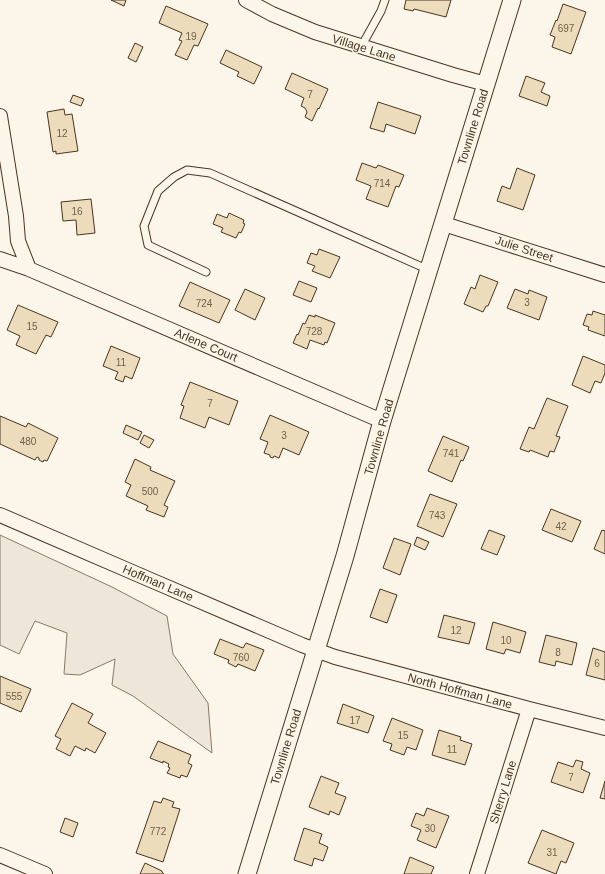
<svg xmlns="http://www.w3.org/2000/svg" width="605" height="874" font-family="Helvetica,sans-serif">
  <rect width="100%" height="100%" fill="#fbf6e9"/>
  <path fill="#ede6d9" stroke="#887966" d="M0,535L112,587L167,616L173,654L208,703L212,753L133,696L112,685L115,659L80,675L64,674L67,633L35,621L19,654L0,645Z"/>
  <path fill="#ecdcbc" stroke="#4a3520" d="M111,0H126L124,6Z
    M406,0H451L446,17L414,9L413,11L404,9Z
    M563,4L586,12L571,54L552,47L555,37L550,35L556,20L557,21Z
    M166,6L208,24L198,46L194,45L187,60L175,55L182,41L179,40L182,33L159,23Z
    M135,43L143,47L136,62L128,58Z
    M226,50L262,67L254,84L237,76L239,72L220,63Z
    M292,73L328,89L319,109L318,108L312,121L305,117L307,112L305,108L301,106L304,98L285,89Z
    M526,76L545,83L541,92L550,96L547,106L519,96Z
    M73,95L84,99L81,106L70,102Z
    M378,102L421,116L415,134L386,124L384,132L370,128Z
    M64,109L65,115L72,114L78,151L56,154V151L53,152L47,112Z
    M362,163L376,168L378,165L404,175L399,187L396,186L388,207L366,199L371,186L356,180Z
    M517,168L535,175L523,210L497,201L502,186L510,189Z
    M91,199L95,233L77,235L76,220L63,221L61,202Z
    M229,213L244,220L243,223L245,224L241,233L239,232L236,238L221,232L223,228L213,224L217,214L227,218Z
    M319,249L340,257L330,278L312,271L315,266L307,263L311,253L317,255Z
    M480,275L498,282L488,306H486L483,312L464,304L471,287L475,289Z
    M299,281L317,288L311,302L293,295Z
    M190,282L230,300L219,323L179,306Z
    M245,289L265,298L255,320L235,310Z
    M515,289L528,294L529,290L547,297L539,320L507,308Z
    M18,305L58,322L51,337L46,335L36,354L16,345L20,336L7,330Z
    M593,311L605,315V336L588,330L589,327L583,325L587,314L592,315Z
    M309,315L315,317V315L335,323L327,343L325,342L324,345L310,340L307,349L293,343L297,334L298,335L303,323L305,324Z
    M111,346L140,358L132,379L125,376L123,382L115,379L118,372L103,366Z
    M583,356L605,365V373L601,383L595,381L590,393L572,385Z
    M190,382L238,401L229,425L209,417L205,428L180,418L184,406L181,405Z
    M547,398L568,406L556,436L560,437L554,452L550,451L548,457L530,450L529,452L520,449L529,427L534,429Z
    M270,415L309,432L299,455L283,448L279,458L274,456L273,458L270,457V455L264,453L268,442L260,439Z
    M0,416L26,427L28,423L58,438L47,461L44,460L43,462L39,460V458L37,457L35,460L0,444Z
    M126,425L142,432L138,440L123,433Z
    M144,435L154,440L149,448L140,443Z
    M443,436L469,447L463,461L461,460L452,482L428,471Z
    M135,459L151,467L150,470L175,481L164,505L168,507L164,517L146,510L148,506L126,496L131,485L125,482Z
    M430,494L457,504L443,537L417,526Z
    M551,509L581,521L572,542L542,530Z
    M489,530L505,536L497,555L481,549Z
    M602,530L605,531V554L594,549Z
    M417,537L429,542L425,550L414,545Z
    M394,538L411,544L400,575L383,568Z
    M380,589L397,595L387,623L370,617Z
    M444,615L475,623L469,644L438,637Z
    M493,622L526,632L520,653L506,649L504,654L486,649Z
    M546,635L577,643L572,665L556,661L555,666L539,662Z
    M220,639L243,648L246,643L264,650L255,671L238,664L236,667L228,663L229,660L214,654Z
    M593,648L605,652V680L586,675Z
    M0,676L31,689L21,712L0,703Z
    M72,703L93,714L88,723L106,733L95,753L86,748L85,751L75,746L70,756L56,749L61,739L55,736Z
    M343,704L374,716L368,733L337,723Z
    M392,718L423,730L416,750L407,747L404,755L390,750L392,744L383,741Z
    M439,730L461,737L460,740L472,744L465,765L432,755Z
    M158,741L191,755L188,763L192,765L187,777L181,775L180,778L167,773L170,768L168,767L169,764L163,761V763L150,758Z
    M576,760L583,762L581,769L590,773L583,793L551,782L558,762L573,767Z
    M321,776L339,783L335,793L346,797L339,815L330,811L329,815L309,807Z
    M605,781V799L600,798Z
    M163,798L174,802L172,807L180,809L163,862L136,853L154,801L161,803Z
    M427,808L449,816L436,848L417,840L421,830L411,826L416,813L424,816Z
    M65,818L78,823L73,837L60,832Z
    M304,828L322,834L319,843L328,847L323,861L314,858L312,866L294,860Z
    M542,830L574,843L566,863L561,861L556,874L528,863Z
    M410,857L434,867L431,874H404Z
    M145,863L162,871V872L164,874H140Z"/>
  <g fill="none" stroke-linecap="round" stroke-linejoin="round">
    <defs>
      <path id="service" d="M361,47L381,11L385,0
        M206,272L148,245L144,226L158,191L174,177L187,170L210,173L429,270"/>
      <path id="minor" d="M246,0L272,14L315,32L453,75L486,84
        M0,116L16,216L18,241L29,269L0,259
        M444,224L605,275
        M29,269L382,421
        M0,515L146,578L302,645L335,657L529,709L605,728
        M0,855L45,874
        M477,874L529,709"/>
      <path id="tertiary" d="M247,874L345,556L382,421L512,0"/>
    </defs>
    <use href="#service" stroke="#4a3520" stroke-width="9"/>
    <use href="#minor" stroke="#4a3520" stroke-width="16"/>
    <use href="#tertiary" stroke="#4a3520" stroke-width="19"/>
    <use href="#service" stroke="#fbf6e9" stroke-width="7"/>
    <use href="#minor" stroke="#fbf6e9" stroke-width="14"/>
    <use href="#tertiary" stroke="#fbf6e9" stroke-width="17"/>
  </g>
  <g text-anchor="middle" stroke-width="3" stroke-linejoin="round" paint-order="stroke">
    <g font-size="10" fill="#725f47">
      <text x="566" y="32">697</text>
      <text x="191" y="40">19</text>
      <text x="310" y="98">7</text>
      <text x="62" y="137">12</text>
      <text x="382" y="187">714</text>
      <text x="77" y="215">16</text>
      <text x="527" y="306">3</text>
      <text x="204" y="307">724</text>
      <text x="32" y="330">15</text>
      <text x="314" y="335">728</text>
      <text x="121" y="366">11</text>
      <text x="210" y="407">7</text>
      <text x="284" y="439">3</text>
      <text x="28" y="445">480</text>
      <text x="451" y="457">741</text>
      <text x="150" y="495">500</text>
      <text x="437" y="519">743</text>
      <text x="561" y="530">42</text>
      <text x="456" y="634">12</text>
      <text x="506" y="644">10</text>
      <text x="558" y="656">8</text>
      <text x="241" y="661">760</text>
      <text x="597" y="667">6</text>
      <text x="14" y="700">555</text>
      <text x="355" y="724">17</text>
      <text x="403" y="739">15</text>
      <text x="452" y="753">11</text>
      <text x="571" y="781">7</text>
      <text x="430" y="832">30</text>
      <text x="158" y="835">772</text>
      <text x="552" y="856">31</text>
    </g>
    <g font-size="12" fill="#4a3520" stroke="#fbf6e9">
      <text transform="translate(364 48) rotate(17)" y="4">Village Lane</text>
      <text transform="translate(473 127) rotate(-73)" y="4">Townline Road</text>
      <text transform="translate(524 249) rotate(18)" y="4">Julie Street</text>
      <text transform="translate(206 345) rotate(23)" y="4">Arlene Court</text>
      <text transform="translate(379 437) rotate(-74)" y="4">Townline Road</text>
      <text transform="translate(158 583) rotate(23)" y="4">Hoffman Lane</text>
      <text transform="translate(460 691) rotate(15)" y="4">North Hoffman Lane</text>
      <text transform="translate(286 747) rotate(-73)" y="4">Townline Road</text>
      <text transform="translate(503 792) rotate(-73)" y="4">Sherry Lane</text>
    </g>
  </g>
</svg>
